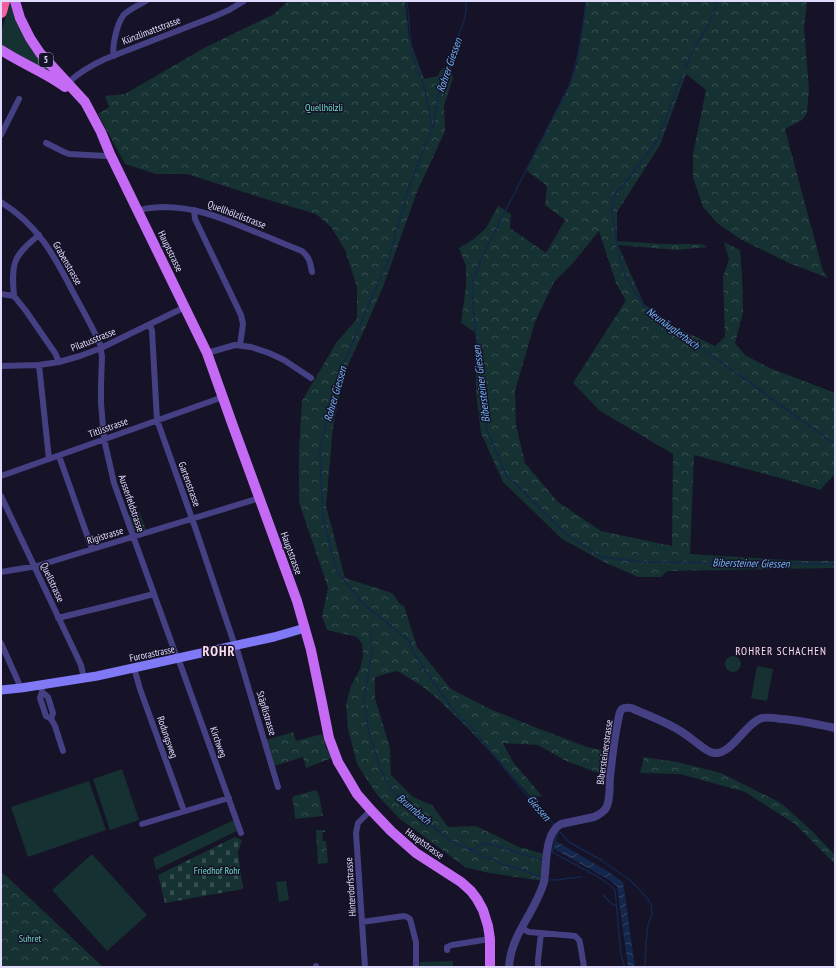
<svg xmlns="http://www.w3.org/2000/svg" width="836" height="968" font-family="'PT Sans Narrow',sans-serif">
  <defs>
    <pattern id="forest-crowns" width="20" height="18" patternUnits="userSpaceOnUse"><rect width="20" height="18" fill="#153131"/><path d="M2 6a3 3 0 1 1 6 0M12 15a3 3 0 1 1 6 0" fill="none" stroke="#374e50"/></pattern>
    <pattern id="cemetery-stones" width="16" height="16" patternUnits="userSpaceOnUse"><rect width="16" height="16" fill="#153131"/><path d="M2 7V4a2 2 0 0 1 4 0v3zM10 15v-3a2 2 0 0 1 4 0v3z" fill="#374e50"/></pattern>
    <pattern id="water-waves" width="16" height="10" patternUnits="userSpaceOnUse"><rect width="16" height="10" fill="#13264b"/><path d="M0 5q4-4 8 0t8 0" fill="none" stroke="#354566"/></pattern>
  </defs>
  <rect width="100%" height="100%" fill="#161227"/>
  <path fill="#153131" d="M9,1H12L56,76L1,47V33L8,9Z
    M725 664a8 8 0 1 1 16 0a8 8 0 1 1-16 0Z
    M757,666L773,669L767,701L751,698Z
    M122,769L139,820L110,830L93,779Z
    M89,781L106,830L28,857L11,807Z
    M234,820L237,831L156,870L153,858Z
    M92,854L147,915L107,951L52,890Z
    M286,881L289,900L279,902L276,882Z
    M453,961V967H420V962Z"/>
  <path fill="url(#forest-crowns)" fill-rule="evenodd" d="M288,1H405L409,38L424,79L438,76L440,71L450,62L453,78L444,105L445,131L417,192L383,287L362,335L344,373L333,427L326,506L345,578L392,593L400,604L404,606L417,647L451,689L490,709L537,728L587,747L611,752L601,774L566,761L538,745L503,743L513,762L542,796L531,797C501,764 472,731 440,701C427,689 412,679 397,671L375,677V698L390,748L391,775L413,797L432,805L448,827L476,826L519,847L547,855L544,881L489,873L465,867L400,819L377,795L357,764L348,729L346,704L351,686L360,669L363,656L362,644L357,637L327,630L322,616L328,588L299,502V449L302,401L336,343L357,319V287L345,250L331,227L316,214L275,202L187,174H156L125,164L98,114L109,107L105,96L125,94L204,48L274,14Z
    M586,1H807L804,28L809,89L807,113L802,120L785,129L823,271L828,278L789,263L740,239L717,223L703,207L693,178V154L706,90L686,74L660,145L617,212V241L666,244H701L708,247L676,250L618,245L644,304L671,325L715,346L725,337L723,277L729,259L724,242L740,250L742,275L743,313L735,343L745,355L770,368L835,393V474L820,490L784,479L694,455L690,554L804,561H835V568L667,571L661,577H638L604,562L562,539L503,482L481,433L476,391V333L461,323L466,286V266L459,248L474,239L486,228L498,206L511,214L510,228L546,253L565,220L545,205L547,186L526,170L570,84L577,63L584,20ZM599,231L616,283L626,301L623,305L573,383L600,411L673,454L672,546L601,531L558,502L525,463L516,425L515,391L535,322L554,282L573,263Z
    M139,511L146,530L138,532L134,531L127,516Z
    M293,732L296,741L322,734L326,747L332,758L306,768L303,757L274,766L266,740Z
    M644,757L677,762L721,773L781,803L812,831L835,855V864L795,824L745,792L680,774L640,773Z
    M316,790L319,795L323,816L295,819L294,807L292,799L294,796Z
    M316,830H325V832H322L323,841H326L328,863L318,864Z
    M1,871L103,967H1Z"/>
  <path fill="url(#cemetery-stones)" d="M235,837L242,840L238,852L243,889L165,903L158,875Z"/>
  <path fill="url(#water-waves)" d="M556,841L609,872L623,882L635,967H628L617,886L606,878L554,849Z"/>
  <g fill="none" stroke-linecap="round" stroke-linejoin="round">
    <path stroke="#13264b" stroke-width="1.5" d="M407,1L412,54L420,77
      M586,1C583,29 579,57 570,84L483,255L473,281V308L486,428L506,475L565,533L601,557L644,562L835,564
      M685,68L695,46L706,29L713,15L717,1
      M682,75L658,139L627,181L614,195L612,210L619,257L627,279L645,308L835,444
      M422,80L425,90L432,129L409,186L389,258L338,376L320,449L323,518L337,572L363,603L409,641L415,655L441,693L459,717L471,727L524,792L546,815L554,825
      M433,128L438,97L453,50L464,21L466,11V1
      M371,631L372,651L364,701L369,733L380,768L392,790L414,812L451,841L476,852L483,857L496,860L502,864L526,871L541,878
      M558,830L569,842L601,860L631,881L648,899L651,905L652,914L648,925L646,944L645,967
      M558,832L552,852L600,878L611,886L615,890L621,955L625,967
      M473,850L484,843L493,845L542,860
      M547,880C559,881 570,877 582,877
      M603,895L613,905H616"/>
    <path stroke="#454083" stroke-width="6" d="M114,56C112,49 114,43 115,37C121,11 125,13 146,1
      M68,83C78,73 92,65 105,59L213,17L229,10L244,1
      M1,135L19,99
      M46,143L64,152L69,154L106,156L110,154
      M1,202C38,225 54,255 73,292C82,309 92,326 100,344L102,357L101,385V403L104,439L114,483L177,658
      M194,210L195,219L241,315L243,324L240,345
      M139,211C146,207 154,208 163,207C194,207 220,217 248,229C266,236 284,244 302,251C310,258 310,262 312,272
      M1,294L14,296L26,311L55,353L59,362
      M14,296C11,263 13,256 39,235
      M150,325L152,331L157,420L195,527L235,646
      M207,353L235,345L251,347L269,353L284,360L311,378
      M39,365L49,459
      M1,366L39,365L59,362L80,356L101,348L185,307
      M59,456L92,549
      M1,476L223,397
      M1,496L81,665L84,678
      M1,572L37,566L260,498
      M58,618L111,605L154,594
      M1,643L21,688
      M236,646L278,787
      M178,658L241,833
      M134,668L140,689L184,811
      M41,685L42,692L40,698L46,716L51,719L55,726L63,751
      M42,692L48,697L53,713L51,719
      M142,824L229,798
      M362,922L404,916L407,917L410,919L416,942V967
      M521,928L529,932L575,936L579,940L580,943L584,967
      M447,950V947L452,945L490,939
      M316,966V967
      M365,967L356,833L358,823L371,810
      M538,967V960L541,933"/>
    <path stroke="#454083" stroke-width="8" d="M509,967C510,947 520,930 530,913C535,903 541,893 544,882C547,865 544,833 561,824L594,817C598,815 603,813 606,808C611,799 609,787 610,777C612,759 614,739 618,721C619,717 619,712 622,709C625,707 627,708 631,708C652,717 675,725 693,740C699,744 706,752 714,753C732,755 745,723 762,718C768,717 775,718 781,719C799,720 817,724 835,728"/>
    <path stroke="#7f79f6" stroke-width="9" d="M1,690L21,688L97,676L274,637L305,628"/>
    <path stroke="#c56af5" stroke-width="10" d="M15,1L20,18L30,38L40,53L85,102L101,132L110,154L207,353L233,426L297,601L311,650L322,703L329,738L338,762L347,777L357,794L371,810L391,831L416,853L461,882L471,891L477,899L483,910L488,926L490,939V967
      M1,50C22,64 45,72 65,87"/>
    <path stroke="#f45ea2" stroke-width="12" d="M1,12L4,1"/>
  </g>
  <g text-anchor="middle" stroke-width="3" stroke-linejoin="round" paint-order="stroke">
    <rect fill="#161227" stroke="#a39fbc" stroke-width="1" x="39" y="53" width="14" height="14" rx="3"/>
    <g font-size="9" font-weight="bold" fill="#e0dbfc">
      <text x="46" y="63">5</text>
    </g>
    <g font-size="10" fill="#e0dbfc" stroke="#161227">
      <text transform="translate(151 30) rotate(-21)" y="4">Künzlimattstrasse</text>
      <text transform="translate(237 214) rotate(21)" y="4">Quellhölzlistrasse</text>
      <text transform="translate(171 251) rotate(64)" y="4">Hauptstrasse</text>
      <text transform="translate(68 263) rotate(60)" y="4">Grabenstrasse</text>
      <text transform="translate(93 339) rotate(-22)" y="4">Pilatusstrasse</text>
      <text transform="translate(108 427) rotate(-20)" y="4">Titlisstrasse</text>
      <text transform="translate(190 484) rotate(70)" y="4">Gartenstrasse</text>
      <text transform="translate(132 503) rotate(71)" y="4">Ausserfeldstrasse</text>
      <text transform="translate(105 535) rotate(-17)" y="4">Rigistrasse</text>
      <text transform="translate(292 553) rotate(70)" y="4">Hauptstrasse</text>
      <text transform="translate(53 582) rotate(65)" y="4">Quellstrasse</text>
      <text transform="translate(152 653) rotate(-12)" y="4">Furorastrasse</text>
      <text transform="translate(267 713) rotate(73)" y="4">Stäpflistrasse</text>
      <text transform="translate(168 737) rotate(71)" y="4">Rodungsweg</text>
      <text transform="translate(219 742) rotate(70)" y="4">Kirchweg</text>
      <text transform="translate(604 752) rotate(-82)" y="4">Bibersteinerstrasse</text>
      <text transform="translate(425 843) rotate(36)" y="4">Hauptstrasse</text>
      <text transform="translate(350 887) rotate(-94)" y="4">Hinterdorfstrasse</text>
    </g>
    <g font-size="10" fill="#6bd9c0" stroke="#161227">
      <text x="324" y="111">Quellhölzli</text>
      <text x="217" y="874">Friedhof Rohr</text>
      <text x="30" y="942">Suhret</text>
    </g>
    <g font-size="11" font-style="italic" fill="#70b4f5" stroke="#161227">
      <text transform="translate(449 65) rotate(-71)" y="4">Rohrer Giessen</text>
      <text transform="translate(673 328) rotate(36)" y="4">Neunäuglerbach</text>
      <text transform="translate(481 384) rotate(-97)" y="4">Bibersteiner Giessen</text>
      <text transform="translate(335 394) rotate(-74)" y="4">Rohrer Giessen</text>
      <text transform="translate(751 563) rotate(1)" y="4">Bibersteiner Giessen</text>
      <text transform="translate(539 808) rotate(49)" y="4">Giessen</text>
      <text transform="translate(414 809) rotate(40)" y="4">Brunnbach</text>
    </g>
    <g font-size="11" letter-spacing="1" fill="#fdddf0" stroke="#161227">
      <text x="781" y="655">ROHRER SCHACHEN</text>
    </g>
    <g font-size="14" font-weight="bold" letter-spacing="1" fill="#fdddf0" stroke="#161227">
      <text x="219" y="656">ROHR</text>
    </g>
  </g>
  <rect width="836" height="968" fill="none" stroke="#e0dbfc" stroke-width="4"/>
</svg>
